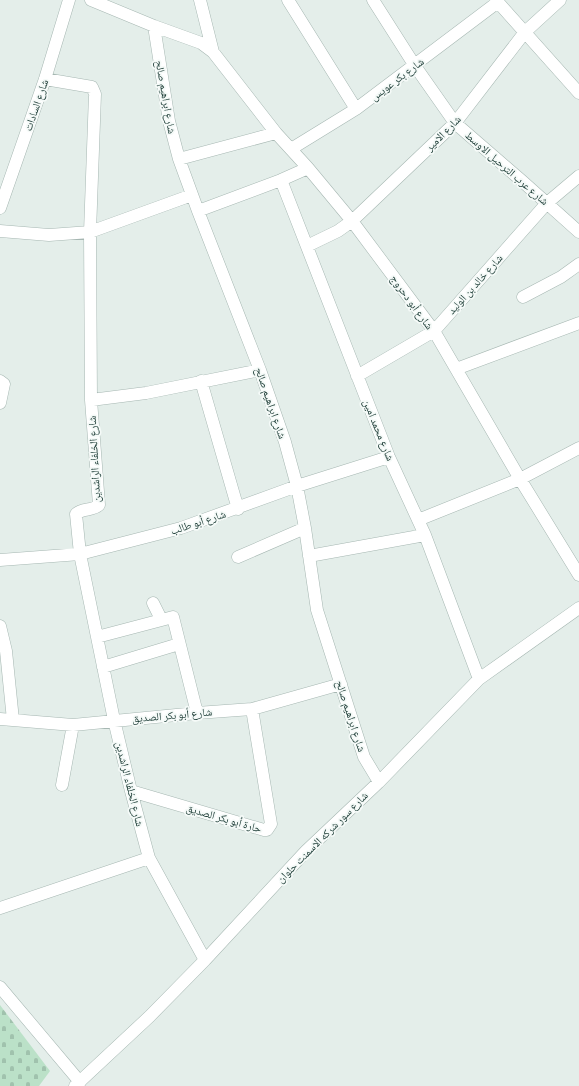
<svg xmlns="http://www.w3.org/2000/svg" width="579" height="1086" font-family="'Source Sans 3','Noto Naskh Arabic',sans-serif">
  <defs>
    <pattern id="cemetery-stones" width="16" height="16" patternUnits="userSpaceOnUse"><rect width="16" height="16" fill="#bbe1c8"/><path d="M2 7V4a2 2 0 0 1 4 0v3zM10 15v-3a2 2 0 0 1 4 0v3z" fill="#a0c2ad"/></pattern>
  </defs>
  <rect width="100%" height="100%" fill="#e4eeea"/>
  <path fill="url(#cemetery-stones)" d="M0,1005L50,1071L39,1086H0Z"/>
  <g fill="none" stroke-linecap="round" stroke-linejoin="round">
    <defs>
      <path id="minor" d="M91,0L154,26L201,43L213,52L276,133L308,168L352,221L434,331L520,479L579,575
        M200,0L213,52
        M288,0L356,109
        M373,0L415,66L455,123L522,181L579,232
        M496,0L579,93
        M154,26L169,121L179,159L198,211L260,370L285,442L297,486L305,528L317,610L364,757L379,782
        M45,79L92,87L95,94L90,232L91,400L99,505C93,511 82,508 76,514L80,554L114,720L131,791L149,858L205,960
        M291,149L356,109L498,2
        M179,159L276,133
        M281,180L389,457L425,535L479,679
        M0,208L45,79L69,0
        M198,211L281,180L308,168
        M0,231L49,235L90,232L192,195
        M307,246L338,231L352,221L455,123L525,32L560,0
        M523,297L561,277L579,264
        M456,369L579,323
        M357,376L434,331L547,203L579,176
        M0,381L4,384L0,403
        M201,381L238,509
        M91,400L146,393L260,370
        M418,520L520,479L579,448
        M309,556L425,535
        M238,557L305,528
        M0,560L80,554L181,528L297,486L389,457
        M153,603L161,619
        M0,626L6,651L13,720
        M97,637L173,617L197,713
        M103,667L179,644
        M0,719L73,725L197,713L252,709L341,684
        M62,785L73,725
        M131,791L264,830H267L271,824L252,709
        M0,908L149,858
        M0,987L80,1082
        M75,1086L150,1016L205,960L306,851L379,782L479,679L579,608"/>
    </defs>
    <use href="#minor" stroke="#a6b7b2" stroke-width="13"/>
    <use href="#minor" stroke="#fff" stroke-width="12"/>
  </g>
  <g text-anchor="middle" stroke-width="3.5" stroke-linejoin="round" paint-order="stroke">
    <g font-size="11" fill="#22413b" stroke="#f5faf8">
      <text transform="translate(397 79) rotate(-37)" y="4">شارع بكر عويس</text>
      <text transform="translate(166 97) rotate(80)" y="4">شارع ابراهيم صالح</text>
      <text transform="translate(36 105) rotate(-71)" y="4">شارع السادات</text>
      <text transform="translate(443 133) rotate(-45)" y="4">شارع الامير</text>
      <text transform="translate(507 168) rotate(41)" y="4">شارع عرب الترحيل الاوسط</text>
      <text transform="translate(475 284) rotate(-48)" y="4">شارع خالد بن الوليد</text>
      <text transform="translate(412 302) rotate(54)" y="4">شارع أبو دحروج</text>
      <text transform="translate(271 403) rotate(71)" y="4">شارع ابراهيم صالح</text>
      <text transform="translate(379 430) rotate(68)" y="4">شارع محمد امين</text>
      <text transform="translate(94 459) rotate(-93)" y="4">شارع الخلفاء الراشدين</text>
      <text transform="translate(198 522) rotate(-18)" y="4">شارع أبو طالب</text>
      <text transform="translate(172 715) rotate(-5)" y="4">شارع أبو بكر الصديق</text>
      <text transform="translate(351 716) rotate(72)" y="4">شارع ابراهيم صالح</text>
      <text transform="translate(130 784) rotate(76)" y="4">شارع الخلفاء الراشدين</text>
      <text transform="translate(224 818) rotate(16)" y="4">حارة أبو بكر الصديق</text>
      <text transform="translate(322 837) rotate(-45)" y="4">شارع سور شركه الاسمنت حلوان</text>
    </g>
  </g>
</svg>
